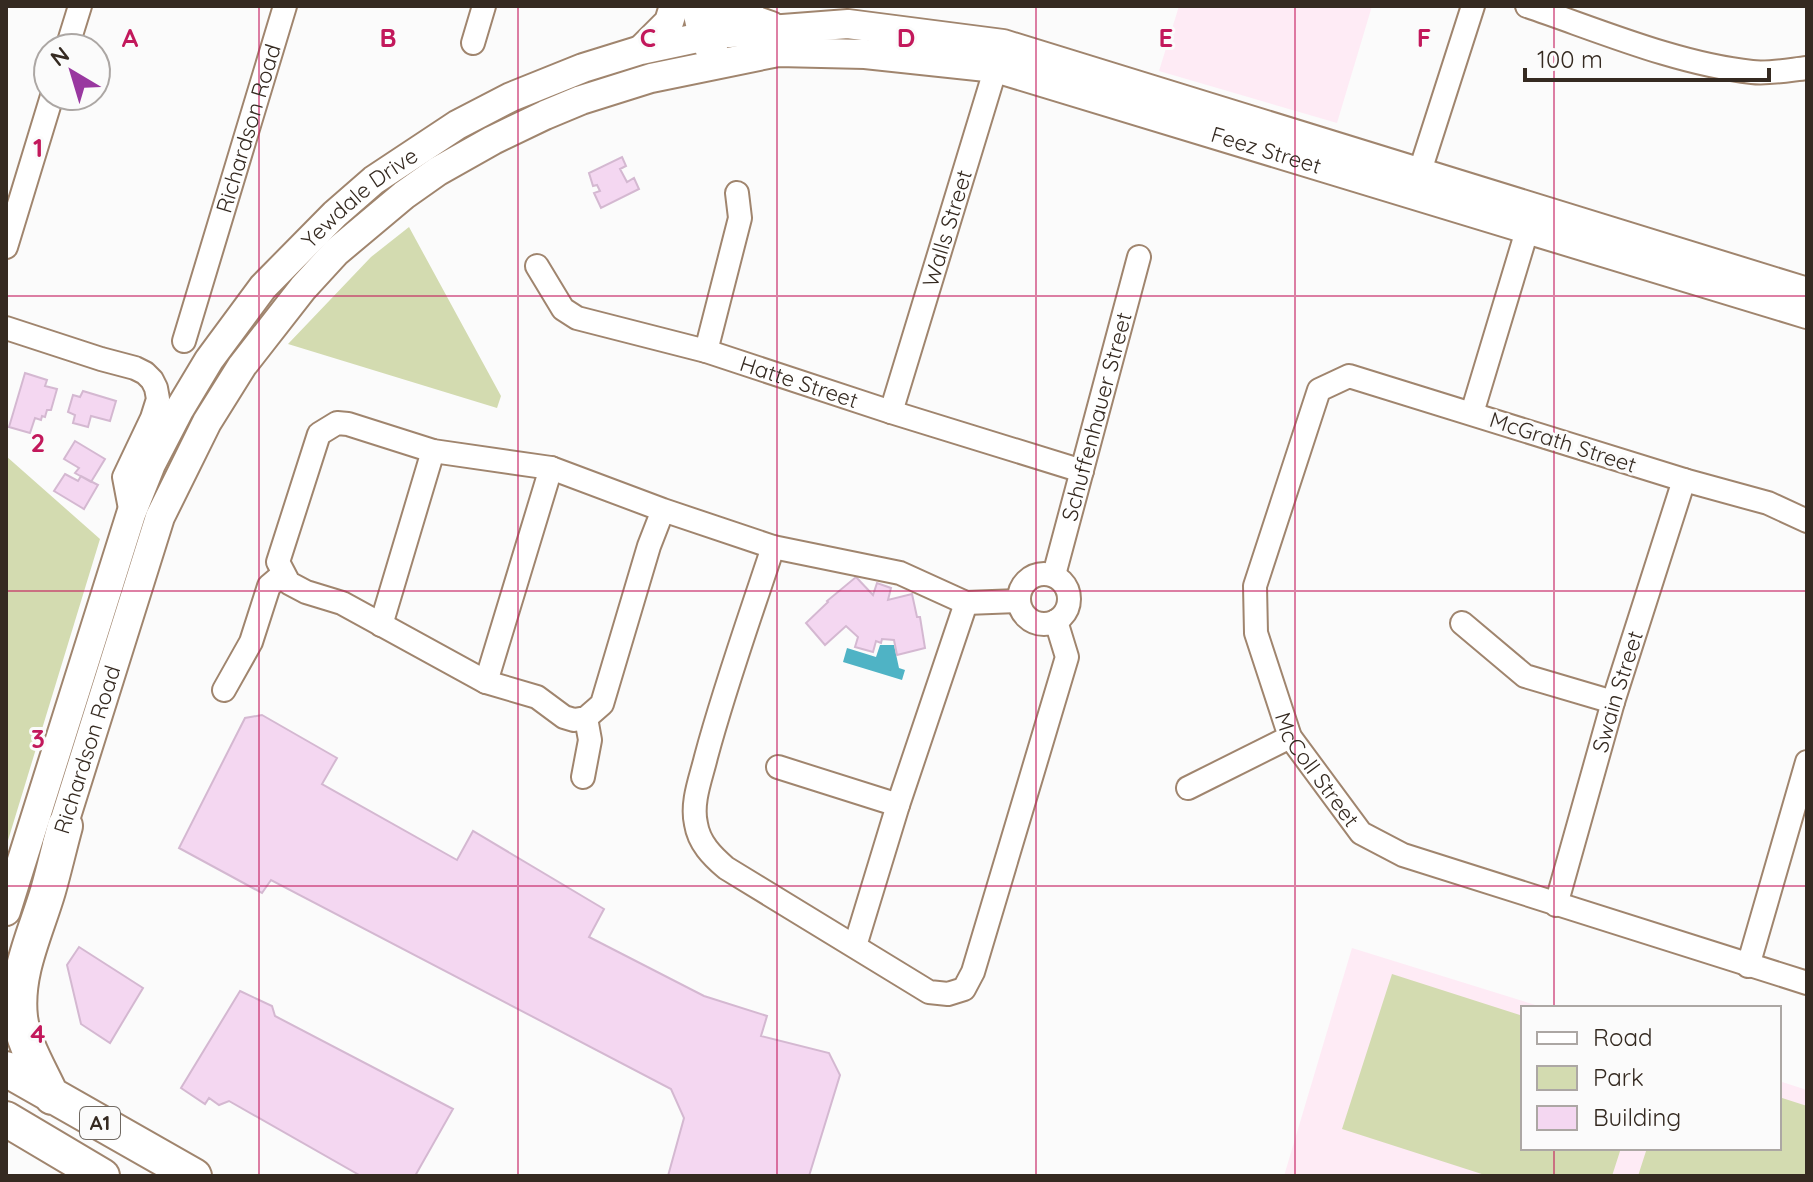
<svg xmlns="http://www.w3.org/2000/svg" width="1813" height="1182" font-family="Quicksand,sans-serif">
  <rect width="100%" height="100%" fill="#fbfbfb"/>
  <path fill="#feebf5" d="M1179,6H1372L1337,123L1159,71Z
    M1352,948L1545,1008H1523V1148H1779V1081L1807,1090V1176H1284Z"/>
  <path fill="#d3dbb0" d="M409,227L501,396L497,408L288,344L371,257Z
    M6,456L100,539L6,847Z
    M1392,974L1523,1016V1148H1621L1612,1176H1488L1342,1129Z
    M1779,1097L1807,1106V1176H1638L1647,1148H1779Z"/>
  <path fill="#4fb3c5" d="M880,645H894L899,668L905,670L902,680L843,662L847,648L876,657Z"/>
  <path fill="#f4d7f1" stroke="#d4b8d1" stroke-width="2" d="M622,157L626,166L620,169L627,182L634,178L639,189L601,208L594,193L600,191L597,185L593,186L589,173Z
    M25,373L47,380L45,386L57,389L51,410H47L45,417L42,416L41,420L35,418L30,433L9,427Z
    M83,391L116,401L110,421L91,416L88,427L73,423L75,415L68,412L73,395L80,397Z
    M75,441L105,459L91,482L75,473L79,468L64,459Z
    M65,474L78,481L81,476L98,485L84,509L54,491Z
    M856,577L873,595L877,583L891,588L888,600L912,594L917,617H920L925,648L897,655L894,640L882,639L881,643L876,641L873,652L855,647L858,637L846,626L825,645L806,623L828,602L827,601Z
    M262,715L337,758L322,784L457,860L473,831L604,909L589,937L704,996L767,1016L761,1036L829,1053L840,1075L809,1176H668L684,1118L671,1089L271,880L262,893L179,848L245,718Z
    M79,947L143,988L110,1043L81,1024L67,965Z
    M240,991L272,1006L275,1016L453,1109L415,1176H361L229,1101L219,1105L209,1098L205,1104L181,1088Z"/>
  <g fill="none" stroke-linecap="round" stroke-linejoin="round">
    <defs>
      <g id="minor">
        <path d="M693,6L700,37L715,65"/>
        <path d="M713,6L716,49"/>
        <path d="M1527,6C1598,30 1677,64 1752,72C1769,74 1789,70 1807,68"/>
        <path d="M473,43L484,6"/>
        <path d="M67,48L80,6"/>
        <path d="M1420,171L1473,6"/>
        <path d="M6,247L52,96"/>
        <path id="s1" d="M537,266L563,309L577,318L706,351L891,412L1082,471"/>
        <path d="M6,328L101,359L135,368L145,373L152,380L156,388L158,399L152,418L124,477L131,514"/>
        <path id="s2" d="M184,341L285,6"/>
        <path d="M706,351L740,218L737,193"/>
        <path id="s3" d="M891,412L1000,54"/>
        <path d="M1472,413L1532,214"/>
        <path d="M663,510L649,546L602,704L586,718L574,720L564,717L537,697L486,682L342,603L306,592L289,583L278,562L319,434L337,423L348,424L433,451L551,468L663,510L773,547L900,573L966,603L1019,601"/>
        <path id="s4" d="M1807,521L1768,503L1684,480L1349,376L1319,390L1255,586L1256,633L1290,737L1361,833L1403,855L1807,983"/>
        <path d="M773,547C750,617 725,686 706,757C701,778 691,802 696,824C699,843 712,856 726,868L929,992L948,994L964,989L973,972L1067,657L1056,621"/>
        <circle cx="1044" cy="599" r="25"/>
        <path id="s5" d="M1054,575L1139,257"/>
        <path d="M1462,623L1525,676L1613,702"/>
        <path d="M381,625L433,451"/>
        <path d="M486,682L551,468"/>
        <path d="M224,690L251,642L269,586L282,575"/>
        <path d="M778,767L898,805"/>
        <path d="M583,777L590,740L586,718"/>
        <path d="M1188,788L1290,737"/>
        <path id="s6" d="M1556,905L1613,702L1684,480"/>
        <path d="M855,946L898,805L966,603"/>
        <path d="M1748,966L1807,762"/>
      </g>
      <g id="major">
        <path d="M728,6L746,17L771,26"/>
        <path d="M642,49L669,22L674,6"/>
        <path id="s7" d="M57,845L160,517L207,422L242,366L303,288L336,252L404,195L438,171L493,140L545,115L581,100L651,78L778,52L865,54L996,68L1807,314"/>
        <path id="s8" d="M6,911L131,514L151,464L179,410L209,360L263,287L335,214L374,180L457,125L511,97L583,68L641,50L716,34L848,24L1003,44L1807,292"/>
      </g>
      <path id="highway" d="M6,1069L194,1176
        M52,1097C41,1072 23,1044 20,1017C15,973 36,932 48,891C54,870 59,848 65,826
        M6,1119L102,1176"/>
    </defs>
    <use href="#minor" stroke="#a0856e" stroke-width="26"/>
    <use href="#major" stroke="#a0856e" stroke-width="32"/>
    <use href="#highway" stroke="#a0856e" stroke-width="38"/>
    <use href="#minor" stroke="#fff" stroke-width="22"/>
    <use href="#major" stroke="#fff" stroke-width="28"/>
    <use href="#highway" stroke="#fff" stroke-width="34"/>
  </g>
  <path fill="none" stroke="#c2185b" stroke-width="2" stroke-opacity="0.55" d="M259,6V1176M518,6V1176M777,6V1176M1036,6V1176M1295,6V1176M1554,6V1008M6,296H1807M6,591H1807M6,886H1807M1554,1148V1176"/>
  <g text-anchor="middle" stroke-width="6" stroke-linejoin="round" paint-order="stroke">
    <rect fill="#fbfbfb" stroke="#706962" stroke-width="2" x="80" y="1107" width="40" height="32" rx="6"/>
    <g font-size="20" font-weight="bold" fill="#352a21">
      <text x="100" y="1130">A1</text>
    </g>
    <g font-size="22" fill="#352a21" stroke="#fbfbfb">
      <text dy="8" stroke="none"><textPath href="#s2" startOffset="222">Richardson Road</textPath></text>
      <text dy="8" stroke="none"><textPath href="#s7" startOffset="1658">Feez Street</textPath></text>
      <text dy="8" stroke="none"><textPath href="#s8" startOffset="812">Yewdale Drive</textPath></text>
      <text dy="8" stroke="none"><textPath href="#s3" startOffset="192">Walls Street</textPath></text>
      <text dy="8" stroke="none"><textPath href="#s1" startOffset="298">Hatte Street</textPath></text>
      <text dy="8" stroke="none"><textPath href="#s5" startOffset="164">Schuffenhauer Street</textPath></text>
      <text transform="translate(1563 442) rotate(18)" y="8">McGrath Street</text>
      <text dy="8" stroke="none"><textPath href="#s6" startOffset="222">Swain Street</textPath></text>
      <text dy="8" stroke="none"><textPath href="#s7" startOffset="100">Richardson Road</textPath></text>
      <text dy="8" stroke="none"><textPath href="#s4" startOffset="918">McColl Street</textPath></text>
    </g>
  </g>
  <g font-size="26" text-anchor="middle" font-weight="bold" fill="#c2185b" stroke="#fbfbfb" stroke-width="6" stroke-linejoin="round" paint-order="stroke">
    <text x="130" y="47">A</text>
    <text x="388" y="47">B</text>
    <text x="648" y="47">C</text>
    <text x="906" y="47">D</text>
    <text x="1166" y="47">E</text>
    <text x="1424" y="47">F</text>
    <text x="38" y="157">1</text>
    <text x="38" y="452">2</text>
    <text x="38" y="748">3</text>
    <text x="38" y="1043">4</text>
  </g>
  <rect width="1813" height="1182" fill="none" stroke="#352a21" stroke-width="16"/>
  <rect x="1521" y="1006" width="260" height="144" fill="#fbfbfb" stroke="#aca7a4" stroke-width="2"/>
  <rect x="1537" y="1032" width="40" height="12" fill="#ffffff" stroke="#aca7a4" stroke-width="2"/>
  <text x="1593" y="1046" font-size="24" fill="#352a21">Road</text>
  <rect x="1537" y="1066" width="40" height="24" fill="#d3dbb0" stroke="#aca7a4" stroke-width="2"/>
  <text x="1593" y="1086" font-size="24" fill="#352a21">Park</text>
  <rect x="1537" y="1106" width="40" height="24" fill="#f4d7f1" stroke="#aca7a4" stroke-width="2"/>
  <text x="1593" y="1126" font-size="24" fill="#352a21">Building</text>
  <g transform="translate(72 72) rotate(322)"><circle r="38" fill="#fbfbfb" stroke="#aca7a4" stroke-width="2"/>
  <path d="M0-6L14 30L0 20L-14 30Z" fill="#9938a0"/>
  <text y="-12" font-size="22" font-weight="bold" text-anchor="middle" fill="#352a21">N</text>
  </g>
  <path d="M1525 68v12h244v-12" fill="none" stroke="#352a21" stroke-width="4"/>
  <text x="1537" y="68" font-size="24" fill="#352a21" stroke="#fbfbfb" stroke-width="6" paint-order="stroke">100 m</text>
</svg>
